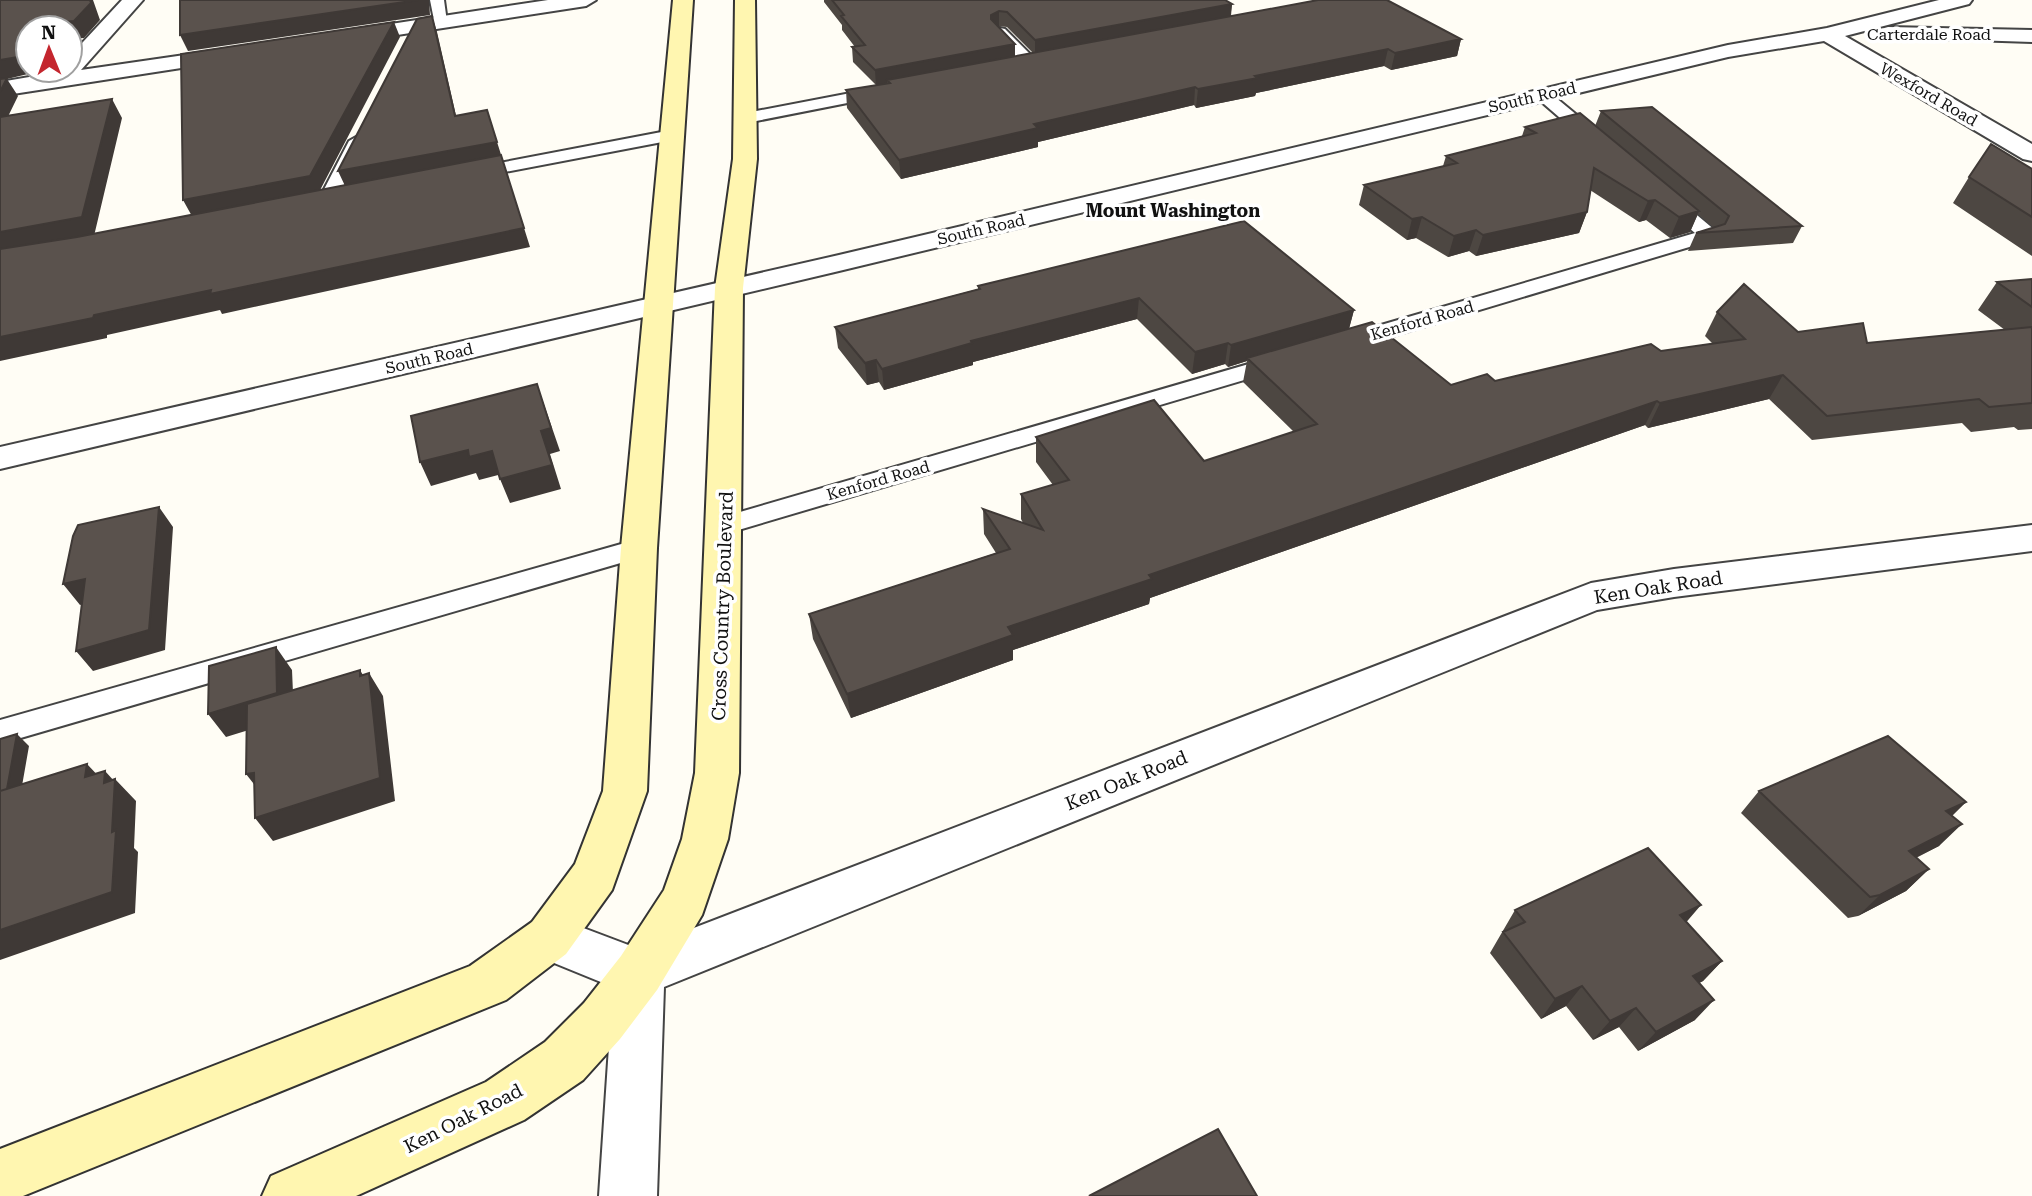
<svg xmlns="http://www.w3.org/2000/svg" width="2032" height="1196" font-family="'Roboto Serif',serif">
  <rect width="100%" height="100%" fill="#fffdf5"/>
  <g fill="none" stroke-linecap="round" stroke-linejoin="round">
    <defs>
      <path id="lane" d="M430,0H444L447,22L445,25H435Z
        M1000,28L1005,29L1037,61L1039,64L1037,67H1025L995,35L993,32L995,29Z
        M882,87L888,89L890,92L888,95L746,123L738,118L746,113Z
        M1543,90L1549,92L1601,135L1604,139L1601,143H1589L1537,98L1535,95L1537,92Z
        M672,130L681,135L678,139L468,179L459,174L468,169Z
        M358,136L367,141L336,201L334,205H320L318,201L349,141Z
        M1666,193L1673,195L1716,231L1719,235L1716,239L1356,347H1340L1337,342L1340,337L1695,233L1659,203L1657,199Z
        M1283,354L1291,356L1294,361L1291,366L725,534L716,531L712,525L716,519Z
        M639,539L648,541L652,548L648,555L0,744V720Z"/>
      <path id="street" d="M122,0H143L81,70L233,48L240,50L244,54L240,58L233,60L0,96V82L70,70V56Z
        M548,0H596L586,6L345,43L338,41L335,37L338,33L345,31Z
        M1939,0H1972L1969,4L1845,36L2032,144V161L2023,159L1824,41L1728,57L839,271L0,469V447L839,255L1728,45L1827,28Z
        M1888,27L2032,30V42L1881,37L1878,33L1881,29Z
        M2032,525V551L1674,597L1597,610L664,987L657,1196H599L613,987L532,954L524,938L532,922L549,915L639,949L1591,583L1674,569Z"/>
      <path id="secondary" d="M673,0H693L657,548L647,791L612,890L566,954L506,1000L23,1196H0V1149L470,966L532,922L575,864L603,791L621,548Z
        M735,0H755L757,159L743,288L739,773L728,839L702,915L657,990L620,1039L583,1080L524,1120L356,1196H262L271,1176L486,1082L545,1042L584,1003L621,956L664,890L682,839L695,773L715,288L733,159Z"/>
    </defs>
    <use href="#lane" stroke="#444" stroke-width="4"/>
    <use href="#street" stroke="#444" stroke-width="4"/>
    <use href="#secondary" stroke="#333" stroke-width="4"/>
    <use href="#lane" fill="#fff" fill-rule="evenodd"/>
    <use href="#street" fill="#fff" fill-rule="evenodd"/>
    <use href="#secondary" fill="#fff6b0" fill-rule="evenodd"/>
  </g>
  <path fill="#4d4742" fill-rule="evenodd" d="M824,0H1225L1232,4L1231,16L1461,39L1457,56L1391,70L1384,66L1256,93L1255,96L1196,108L1194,105L1038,142V147L901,179L847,108L846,90L876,85L853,62L852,47H855L842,30V25L824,2ZM998,26L1007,27L1033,53L1015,57V44Z
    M1601,111L1802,226L1793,243L1688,251L1696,233L1714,228L1698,214L1690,232L1670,238L1646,220L1639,222L1590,190L1587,212L1579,233L1476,256L1469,251L1448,257L1416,238L1407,240L1359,205L1364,185L1443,166L1446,156L1522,136L1525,127L1595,126Z
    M2032,169V256L1953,203L1969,177Z
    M2032,279V429L2018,430L2014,427L1971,432L1962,423L1812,440L1769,399L1648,428L1645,425L1150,598L1149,604L1013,650V660L851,718L813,639L809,614L996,553L984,534L983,509L1023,523L1021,519V494L1053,485L1036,462V437L1204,461L1294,432L1243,382L1247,361L1228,367L1225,364L1192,374L1137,319L973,362V365L884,390L879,382L867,385L838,348L835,327L978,289V286L1354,310L1349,329L1451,385L1495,381L1661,351L1713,344L1705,336L1717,312L1798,332L1867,343L2005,330L1978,310L1997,282Z
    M1759,791L1966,802L1952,816L1939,846L1916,858L1929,869L1906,891L1858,916L1848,918L1741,813Z
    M1515,910L1686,922L1722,961L1703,981L1699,983L1695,1020L1638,1051L1619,1027L1593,1040L1566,1006L1541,1019L1490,953Z"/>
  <path fill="#3f3936" d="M90,0H93L100,20L84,38L70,39V28H33L34,25Z
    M418,0H429L430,15L188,51L180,35Z
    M1232,4L1230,19L1035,55V40Z
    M999,11V26L992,30L991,34V15Z
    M432,16L437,32L460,133L455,116Z
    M394,22L400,37L318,194L193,218L183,200Z
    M28,37V70H30L28,74L7,79L18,96L0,133V60Z
    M1461,39L1457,56L1391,70L1395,53Z
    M1015,44V59L887,80V83L876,86L875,70Z
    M1388,49L1384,66L1256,93L1255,96L1196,108L1198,89L1255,76Z
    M1195,87L1194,105L1038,142V147L901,179L899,160L1034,124Z
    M112,99L122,118L94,236L0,254V232Z
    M487,110L530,247L222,314L220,310L107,335V338L0,361V337L346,188L338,171Z
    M1655,200L1646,220L1639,222L1648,201Z
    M1699,211L1690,232L1670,238L1679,217Z
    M1587,212L1579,233L1476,256L1483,235Z
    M1422,217L1416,238L1407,240L1412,219Z
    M1476,230L1469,251L1448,257L1454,236Z
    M1139,298L1137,319L973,362V365L884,390L882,369L971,341Z
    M1354,310L1348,332L1247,358V361L1228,367L1231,345Z
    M1228,343L1225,364L1192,374L1195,352Z
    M876,360L879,382L867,385L865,363Z
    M1783,375L1769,399L1648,428L1660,403Z
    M537,384L560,451L550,454L561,489L510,503L500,479L541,431Z
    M1657,401L1645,425L1150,598L1149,604L1013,650V660L851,718L847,694L1008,627L1149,575Z
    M468,450L492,451L502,474L479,480L476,473L431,486L420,462Z
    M159,507L173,527L165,650L93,671L76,651Z
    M85,579L102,599L80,605L63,584Z
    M276,647L292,670L294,716L226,737L208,714Z
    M360,670L370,687L369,673L383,696L395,801L273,841L255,818L360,676Z
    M17,734L29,746L19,803L0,808Z
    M87,764L104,782L105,771L115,782V779L136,801L134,848L138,852L135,913L0,960V930L112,832L85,777Z
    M254,773L264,797L246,774Z
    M1966,802L1943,824L1946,811Z
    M1962,824L1939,846L1886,872L1909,851Z
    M1929,869L1906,891L1858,916L1880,895Z
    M1701,905L1683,926L1680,915Z
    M1722,961L1703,981L1674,996L1693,976Z
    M1582,986L1566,1006L1541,1019L1555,999Z
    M1714,1000L1695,1020L1638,1051L1656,1032Z
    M1636,1008L1619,1027L1593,1040L1610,1021Z"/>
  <path fill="#5a524d" stroke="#3f3936" stroke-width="2" d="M0,0H90L91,3L74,21L34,25L33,28H28V37L18,57L0,60Z
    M180,0H418L180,35Z
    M832,0H1225L1232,4L1035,40L1007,12L999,11L991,15V19L1015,44L875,70L852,47L865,45L841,16L844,15Z
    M1318,0H1387L1461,39L1395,53L1388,49L1255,76L1258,78L1198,89L1195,87L1034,124L1038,128L899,160L846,90L890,83L887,80Z
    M432,16L455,116L487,110L497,142L338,171L417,19Z
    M394,22L310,176L183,200L181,54Z
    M7,78L0,92V79Z
    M112,99L82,217L0,232V117Z
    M1652,107L1802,226L1696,233L1725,224L1729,216L1601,111Z
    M1580,113L1699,211L1679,217L1655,200L1648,201L1594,168L1587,212L1483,235L1476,230L1454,236L1422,217L1412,219L1364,185L1457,163L1446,156L1536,133L1525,127Z
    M1991,144L2032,169V217L1969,177Z
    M501,155L524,228L210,294L211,290L94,315L93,318L0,337V249L77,237Z
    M1244,221L1354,310L1231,345L1228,343L1195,352L1139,298L971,341L972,343L882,369L876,360L865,363L835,327L980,289L978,286Z
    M2032,279V307L1997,282Z
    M1744,284L1798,332L1863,323L1867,343L2032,327V403L1989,407L1979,399L1827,416L1783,375L1660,403L1657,401L1149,575L1152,579L1008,627L1013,635L847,694L809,614L1010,549L983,509L1043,530L1021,494L1069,480L1036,437L1154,400L1204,461L1317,424L1247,358L1372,322L1451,385L1487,374L1495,381L1651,344L1661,351L1745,339L1717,312Z
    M537,384L551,428L541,431L552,465L500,479L492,451L469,457L468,450L420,462L411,416Z
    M159,507L149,630L76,651L85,579L63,584L73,536L78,525Z
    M276,647L277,693L208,714L209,666Z
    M360,670V676L369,673L380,778L255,818L254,773L246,774L247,704Z
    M17,734L7,789L0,791V739Z
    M1888,736L1966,802L1946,811L1962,824L1909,851L1929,869L1880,895L1870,897L1759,791Z
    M87,764L85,777L105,771L104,783L115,779L112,832L116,830L112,892L0,930V791Z
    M1648,848L1701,905L1680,915L1722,961L1693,976L1714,1000L1656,1032L1636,1008L1610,1021L1582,986L1555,999L1503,932L1525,922L1515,910Z
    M1218,1129L1257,1196H1089Z"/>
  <g text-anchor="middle" stroke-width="7" stroke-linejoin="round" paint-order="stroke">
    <g font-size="16" fill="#111" stroke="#fff">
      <text x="1929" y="40">Carterdale Road</text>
      <text transform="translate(1929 94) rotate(30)" y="6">Wexford Road</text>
      <text transform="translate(1532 97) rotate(-13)" y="6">South Road</text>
      <text transform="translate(981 229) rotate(-13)" y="6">South Road</text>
      <text transform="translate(1422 320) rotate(-16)" y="6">Kenford Road</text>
      <text transform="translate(429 358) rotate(-13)" y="6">South Road</text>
      <text transform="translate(878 480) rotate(-16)" y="6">Kenford Road</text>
    </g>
    <g font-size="18" font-weight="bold" fill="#111" stroke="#fff">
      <text x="1173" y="217">Mount Washington</text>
    </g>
    <g font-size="19" fill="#111" stroke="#fff">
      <text transform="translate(1658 587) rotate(-9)" y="7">Ken Oak Road</text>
      <text transform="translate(722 606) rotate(-88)" y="7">Cross Country Boulevard</text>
      <text transform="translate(1126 780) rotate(-22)" y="7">Ken Oak Road</text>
      <text transform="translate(463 1118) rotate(-27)" y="7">Ken Oak Road</text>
    </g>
  </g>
  <g transform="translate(49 49) rotate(359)"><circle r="33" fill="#ffffff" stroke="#a0a0a0" stroke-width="2"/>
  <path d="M0-5L12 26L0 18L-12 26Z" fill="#c4262e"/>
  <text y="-10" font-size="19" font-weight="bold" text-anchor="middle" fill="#111111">N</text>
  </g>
</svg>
